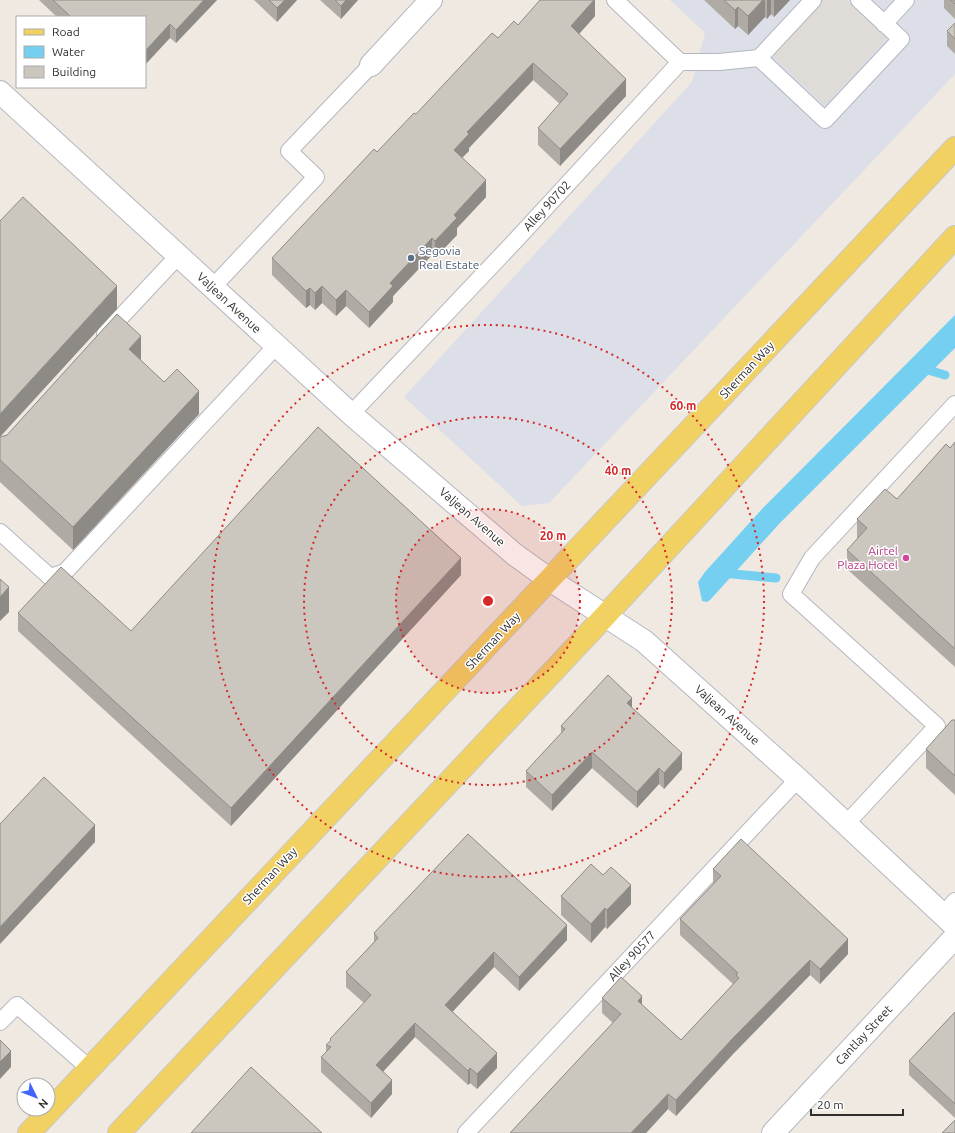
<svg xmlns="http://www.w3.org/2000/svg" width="955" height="1133" font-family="Ubuntu,sans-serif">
  <rect width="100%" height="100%" fill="#efe9e1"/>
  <path fill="#dcdee8" d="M670,0H955V74L549,503L522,506L404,397L692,82L705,33Z"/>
  <path fill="#dfdcd8" d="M818,0H846L887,38L825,105L770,53Z"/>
  <path fill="#75cff0" d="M955,315V348L779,524L710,600L707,602L702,601L698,582L705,572L762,509Z"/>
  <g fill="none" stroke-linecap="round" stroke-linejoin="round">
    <path stroke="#75cff0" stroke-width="9" d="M921,368L945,375
      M722,573L776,578"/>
    <defs>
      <path id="service" d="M884,24L906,0
        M759,58L825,120L901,39L859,0
        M680,62H719L759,58L813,0
        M212,288L316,177L289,151L371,65
        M105,334L178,256
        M351,414L515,241L680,62L615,0
        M0,532L50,577L65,572L276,346
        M846,824L937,726L791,594L812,558L955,404
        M943,915L955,901
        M0,1022L17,1005L89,1068
        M466,1133L798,779"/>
      <path id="minor" d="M371,65L431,0
        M0,92L351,414L514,554L550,580
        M773,1133L955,937"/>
      <path id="secondary" d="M550,580L644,641L798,779L955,926"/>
      <path id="primary" d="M29,1133L955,148
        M119,1133L605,616L955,237"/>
    </defs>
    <use href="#service" stroke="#b4b7c1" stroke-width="18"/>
    <use href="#minor" stroke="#b4b7c1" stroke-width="24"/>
    <use href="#secondary" stroke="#b4b7c1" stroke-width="24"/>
    <use href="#primary" stroke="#c9c9c9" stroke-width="24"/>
    <use href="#service" stroke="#fff" stroke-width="16"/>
    <use href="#minor" stroke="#fff" stroke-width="22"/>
    <use href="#secondary" stroke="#fff" stroke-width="22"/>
    <use href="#primary" stroke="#f2d163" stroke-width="22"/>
  </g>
  <path fill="#afaba4" d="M39,0H217L176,43L145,17H57Z
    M254,0H297L277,22Z
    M320,0H358L341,19Z
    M595,0V16L579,34L626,96L560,166L538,145V128L560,104L533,80L469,148V151L462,157L486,197L457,228V235L435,258L432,255L393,296V302L369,328L346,306L336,316L322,303L315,310L310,305L306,308L272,275V258L377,152L416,114L498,38L518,25Z
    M704,0H790L774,17L771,14L767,19L765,17L748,35L738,26L735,29Z
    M944,0H955V19L944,8Z
    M955,23V54L947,46V31Z
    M141,359L140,360L199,414L73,550L0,482V437L7,435Z
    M955,442V667L847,569V550L858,539L857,538V519L897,499L950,448Z
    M461,575L231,826L18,631V613L131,631Z
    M632,708L682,769L664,789L659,784L637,808L592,768L552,811L526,787V771L561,734V726Z
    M955,720V795L926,768V749Z
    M713,869L848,954L820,984L810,975L733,1054L676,1116L668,1109L646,1133H510L613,1023L602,1013V998L642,1005L681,1040L733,984L680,935V919L713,884Z
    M603,875L631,904L607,929L605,927L591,943L561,915V896Z
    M374,933L567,940L519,991L494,967L452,1012L497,1068L477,1089L470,1083L468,1085L415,1037L383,1072L392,1094L371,1118L321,1072V1057L326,1052V1045L330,1041V1039L364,1003L346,987V972L374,942Z
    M955,1012V1118L909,1075V1061Z"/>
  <path fill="#8e8b86" d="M204,0H217L176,43V30Z
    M285,0H297L277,22V8Z
    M346,0H358L341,19V6Z
    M594,0H595V16L571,43V26Z
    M763,0H765V17L748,35V16Z
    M767,0H771V14L767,19Z
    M774,0H790L774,17Z
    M738,7V26L735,29V10Z
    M170,24V38L145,65V51Z
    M533,63V80L469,148V151L454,166V150L467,132Z
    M626,79V96L560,166V149Z
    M486,180V197L457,228V235L435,258V241L454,215Z
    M432,238V255L393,296V302L369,328V312L390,283Z
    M117,286V309L0,437V414Z
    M322,286V303L315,310V293Z
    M310,288V305L306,308V291Z
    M346,290V306L336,316V300Z
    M141,336V359L129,372V349Z
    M199,391V414L73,550V527Z
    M461,558V575L231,826V808Z
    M9,587V612L0,621V597Z
    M632,698V714L627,703Z
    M592,752V768L552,811V795Z
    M682,753V769L664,789V773Z
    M659,768V784L637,808V792Z
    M95,825V842L0,944V927Z
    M631,885V904L607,929V910Z
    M605,908V927L591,943V924Z
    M567,925V940L519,991V977Z
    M848,939V954L820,984V969Z
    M494,952V967L445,1020V1005Z
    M810,960V975L733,1054L676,1116V1100L733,1038Z
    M642,996V1012L638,1001Z
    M415,1023V1037L376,1079V1065Z
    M11,1051V1067L0,1079V1062Z
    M497,1053V1068L477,1089V1074Z
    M470,1068V1083L468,1085V1071Z
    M392,1080V1094L371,1118V1103Z
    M668,1094V1109L646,1133H631Z"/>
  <path fill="#cbc7bf" stroke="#8e8b86" d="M53,0H204L176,30L170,24L145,51V17H71Z
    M269,0H285L277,8Z
    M335,0H346L341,6Z
    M540,0H594L571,26L626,79L560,149L538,128L568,94L533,63L467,132L469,134L454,150L486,180L454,215L457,218L435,241L432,238L390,283L393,286L369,312L346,290L336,300L322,286L315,293L310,288L306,291L272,258L374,149L377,152L414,113L416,114L492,33L498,38L514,21L518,25Z
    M724,0H763L748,16L738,7L735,10Z
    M951,0H955V4Z
    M955,23V39L947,31Z
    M23,197L117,286L0,414V221Z
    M117,314L141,336L129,349L164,382L177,369L199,391L73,527L0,460V437L7,435Z
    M318,427L461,558L231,808L18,613L61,567L131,631Z
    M955,442V649L847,550L867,528L857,519L885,489L897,499L946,444L950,448Z
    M0,579L9,587L0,597Z
    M608,675L632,698L627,703L682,753L664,773L659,768L637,792L592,752L552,795L526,771L565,729L561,726Z
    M952,720H955V776L926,749Z
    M44,777L95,825L0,927V824Z
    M468,834L567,925L519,977L494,952L445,1005L497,1053L477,1074L470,1068L468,1071L415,1023L376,1065L392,1080L371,1103L321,1057L331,1047L326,1045L331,1040L330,1039L371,995L346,972L378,938L374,933Z
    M741,839L848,939L820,969L810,960L733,1038L676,1100L668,1094L631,1133H510L621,1014L602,998L621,977L642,996L638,1001L681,1040L739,978L736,975L738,973L680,919L721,876L713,869Z
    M591,864L603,875L611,867L631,885L607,910L605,908L591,924L561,896Z
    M955,1012V1104L909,1061Z
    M0,1040L11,1051L0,1062Z
    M251,1067L322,1133H191Z
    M955,1120V1133H942Z"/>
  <circle cx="488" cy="601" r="92" fill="#d62828" fill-opacity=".12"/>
  <g fill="none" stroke="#d62828" stroke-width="2" stroke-dasharray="2 4">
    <circle cx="488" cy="601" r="92"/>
    <circle cx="488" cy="601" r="184"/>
    <circle cx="488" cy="601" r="276"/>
  </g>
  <circle fill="#5c6f8a" stroke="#fff" stroke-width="1.5" cx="411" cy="258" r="4"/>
  <circle fill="#d1479c" stroke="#fff" stroke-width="1.5" cx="906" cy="558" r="4"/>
  <g text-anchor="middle" stroke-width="3" stroke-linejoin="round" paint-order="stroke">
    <g font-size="12" fill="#2e2e2e" stroke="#fff">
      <text transform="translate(547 206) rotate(-47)" y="4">Alley 90702</text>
      <text transform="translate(229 303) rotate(43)" y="4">Valjean Avenue</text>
      <text transform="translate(747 370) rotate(-47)" y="4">Sherman Way</text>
      <text transform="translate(472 517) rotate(41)" y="4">Valjean Avenue</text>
      <text transform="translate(493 641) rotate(-47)" y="4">Sherman Way</text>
      <text transform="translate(727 715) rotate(42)" y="4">Valjean Avenue</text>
      <text transform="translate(270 876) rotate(-47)" y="4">Sherman Way</text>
      <text transform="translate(632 956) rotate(-47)" y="4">Alley 90577</text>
      <text transform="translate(864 1035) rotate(-47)" y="4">Cantlay Street</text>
    </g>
    <g font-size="12" fill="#4e5e75" stroke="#fff" text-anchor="start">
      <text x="419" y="255">Segovia<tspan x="419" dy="14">Real Estate</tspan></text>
    </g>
    <g font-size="12" fill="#b23c85" stroke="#fff" text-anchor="end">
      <text x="898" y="555">Airtel<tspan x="898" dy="14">Plaza Hotel</tspan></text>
    </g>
  </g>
  <circle cx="488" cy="601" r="6" fill="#d62828" stroke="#fff" stroke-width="2"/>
  <g font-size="12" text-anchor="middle" font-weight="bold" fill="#d62828" stroke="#fff" stroke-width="3" stroke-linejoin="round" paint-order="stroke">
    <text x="683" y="410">60 m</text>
    <text x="618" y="475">40 m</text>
    <text x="553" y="540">20 m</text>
  </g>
  <rect x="16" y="16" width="130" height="72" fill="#ffffff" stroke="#ababab"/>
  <rect x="24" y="29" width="20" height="6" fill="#f2d163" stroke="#ababab"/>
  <text x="52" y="36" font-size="12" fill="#2e2e2e">Road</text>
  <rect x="24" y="46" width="20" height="12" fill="#75cff0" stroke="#ababab"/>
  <text x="52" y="56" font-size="12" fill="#2e2e2e">Water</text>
  <rect x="24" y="66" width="20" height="12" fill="#cbc7bf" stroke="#ababab"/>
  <text x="52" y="76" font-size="12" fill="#2e2e2e">Building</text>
  <g transform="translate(36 1097) rotate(133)"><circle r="19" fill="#ffffff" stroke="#ababab"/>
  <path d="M0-3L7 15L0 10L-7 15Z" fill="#4264fb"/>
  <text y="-6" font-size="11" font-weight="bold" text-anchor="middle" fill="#2e2e2e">N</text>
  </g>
  <path d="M811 1109v6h92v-6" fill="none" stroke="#2e2e2e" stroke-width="2"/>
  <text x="817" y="1109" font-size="12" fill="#2e2e2e" stroke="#ffffff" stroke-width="3" paint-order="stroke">20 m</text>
</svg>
